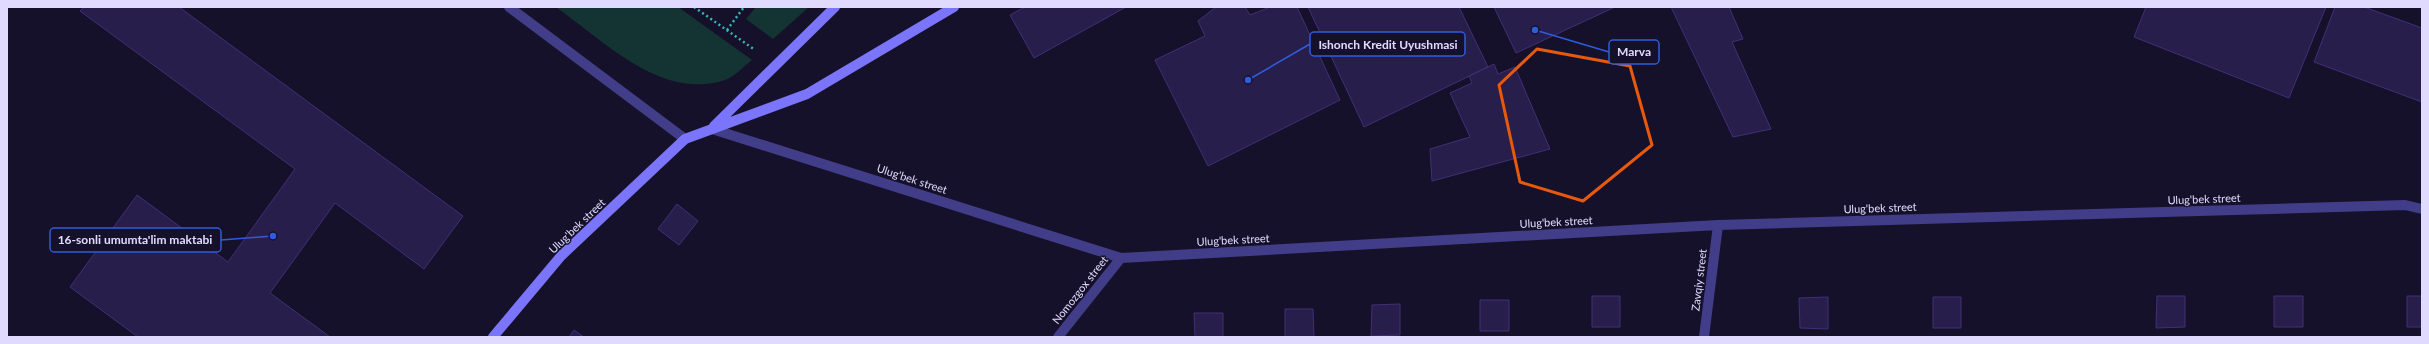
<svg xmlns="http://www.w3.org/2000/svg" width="2429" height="344" font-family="Lato,sans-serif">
  <rect width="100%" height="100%" fill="#16112a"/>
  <path fill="#143434" d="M556,7H678L752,60C744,66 734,77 725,80C661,101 604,41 556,7Z
    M756,7H809L773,39L746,19Z"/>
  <path fill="#281e4b" stroke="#403076" d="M84,7H179L463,216L424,269L335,203L270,293L330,337H138L70,287L137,195L228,262L295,169L80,11Z
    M1025,7H1126L1034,58L1010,15Z
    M1216,7H1245L1250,15L1270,7H1297L1340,100L1208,166L1155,60L1205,36L1198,21Z
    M1308,7H1459L1488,67L1364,127Z
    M1494,7H1615L1516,53Z
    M1671,7H1729L1743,39L1732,42L1771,129L1733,137Z
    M2146,7H2326L2289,98L2134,37Z
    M2335,7H2364L2422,28V102L2314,62Z
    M1494,64L1498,74L1515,67L1550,149L1432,181L1430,149L1470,137L1450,93L1472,83L1469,76Z
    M677,204L698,221L679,245L658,229Z
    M1592,296H1620V327H1592Z
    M2157,296H2185V327L2156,328Z
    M2274,296H2303V327H2274Z
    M2407,296H2422V327H2407Z
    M1828,297V329L1800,328L1799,298Z
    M1933,297H1961V328H1933Z
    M1480,300H1509V331H1480Z
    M1400,304V335L1371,336L1372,305Z
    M1285,309H1313L1314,337H1285Z
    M1194,313H1223V337H1195Z
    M574,330L584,337H569Z"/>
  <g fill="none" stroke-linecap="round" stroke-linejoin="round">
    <path stroke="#33bab5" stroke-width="2.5" stroke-dasharray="2 3" stroke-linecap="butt" d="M694,7L755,50
      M727,30L744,7"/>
    <path stroke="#423d88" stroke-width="10" d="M509,7L685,139"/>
    <path stroke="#423d88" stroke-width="10" d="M712,129L1121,258L1718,225L2405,205L2422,209
      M1058,337L1121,258
      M1704,337L1718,225"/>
    <path stroke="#7b74fc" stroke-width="10" d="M714,126L835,7
      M493,337L561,256L685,139L807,94L954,7"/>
  </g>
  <path fill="none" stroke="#e8590c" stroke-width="3" stroke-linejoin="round" d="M1537,49L1630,66L1652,145L1583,201L1520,182L1499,85Z"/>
  <g text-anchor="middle" stroke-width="3" stroke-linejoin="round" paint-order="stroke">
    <g font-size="11" fill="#e0dbfe" stroke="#16112a">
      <text transform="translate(912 179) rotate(18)" y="4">Ulug'bek street</text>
      <text transform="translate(2204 199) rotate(-2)" y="4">Ulug'bek street</text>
      <text transform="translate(1880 208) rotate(-2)" y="4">Ulug'bek street</text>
      <text transform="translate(1556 222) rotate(-3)" y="4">Ulug'bek street</text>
      <text transform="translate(577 226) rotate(-44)" y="4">Ulug'bek street</text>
      <text transform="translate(1233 240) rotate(-3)" y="4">Ulug'bek street</text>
      <text transform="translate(1699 280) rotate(-83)" y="4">Zavqiy street</text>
      <text transform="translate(1080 290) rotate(-52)" y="4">Nomozgoх street</text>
    </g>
  </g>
  <path fill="none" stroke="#305cdc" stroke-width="1.5" d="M1248 80L1310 44M1535 30L1609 52M273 236L221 240"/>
  <g fill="#305cdc" stroke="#16112a" stroke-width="1.5">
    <circle cx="1248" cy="80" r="4"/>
    <circle cx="1535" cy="30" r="4"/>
    <circle cx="273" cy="236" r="4"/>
  </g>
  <g fill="#16112a" stroke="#305cdc" stroke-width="1.5">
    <rect x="1310" y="32" width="155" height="24" rx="4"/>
    <rect x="1609" y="40" width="50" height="24" rx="4"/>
    <rect x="50" y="228" width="171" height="24" rx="4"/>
  </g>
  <g font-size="12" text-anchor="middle" font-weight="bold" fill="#e0dbfe">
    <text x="1388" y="49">Ishonch Kredit Uyushmasi</text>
    <text x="1634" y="56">Marva</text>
    <text x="135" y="244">16-sonli umumta'lim maktabi</text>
  </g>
  <rect width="2429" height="344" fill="none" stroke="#e0dbfe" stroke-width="16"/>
</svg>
